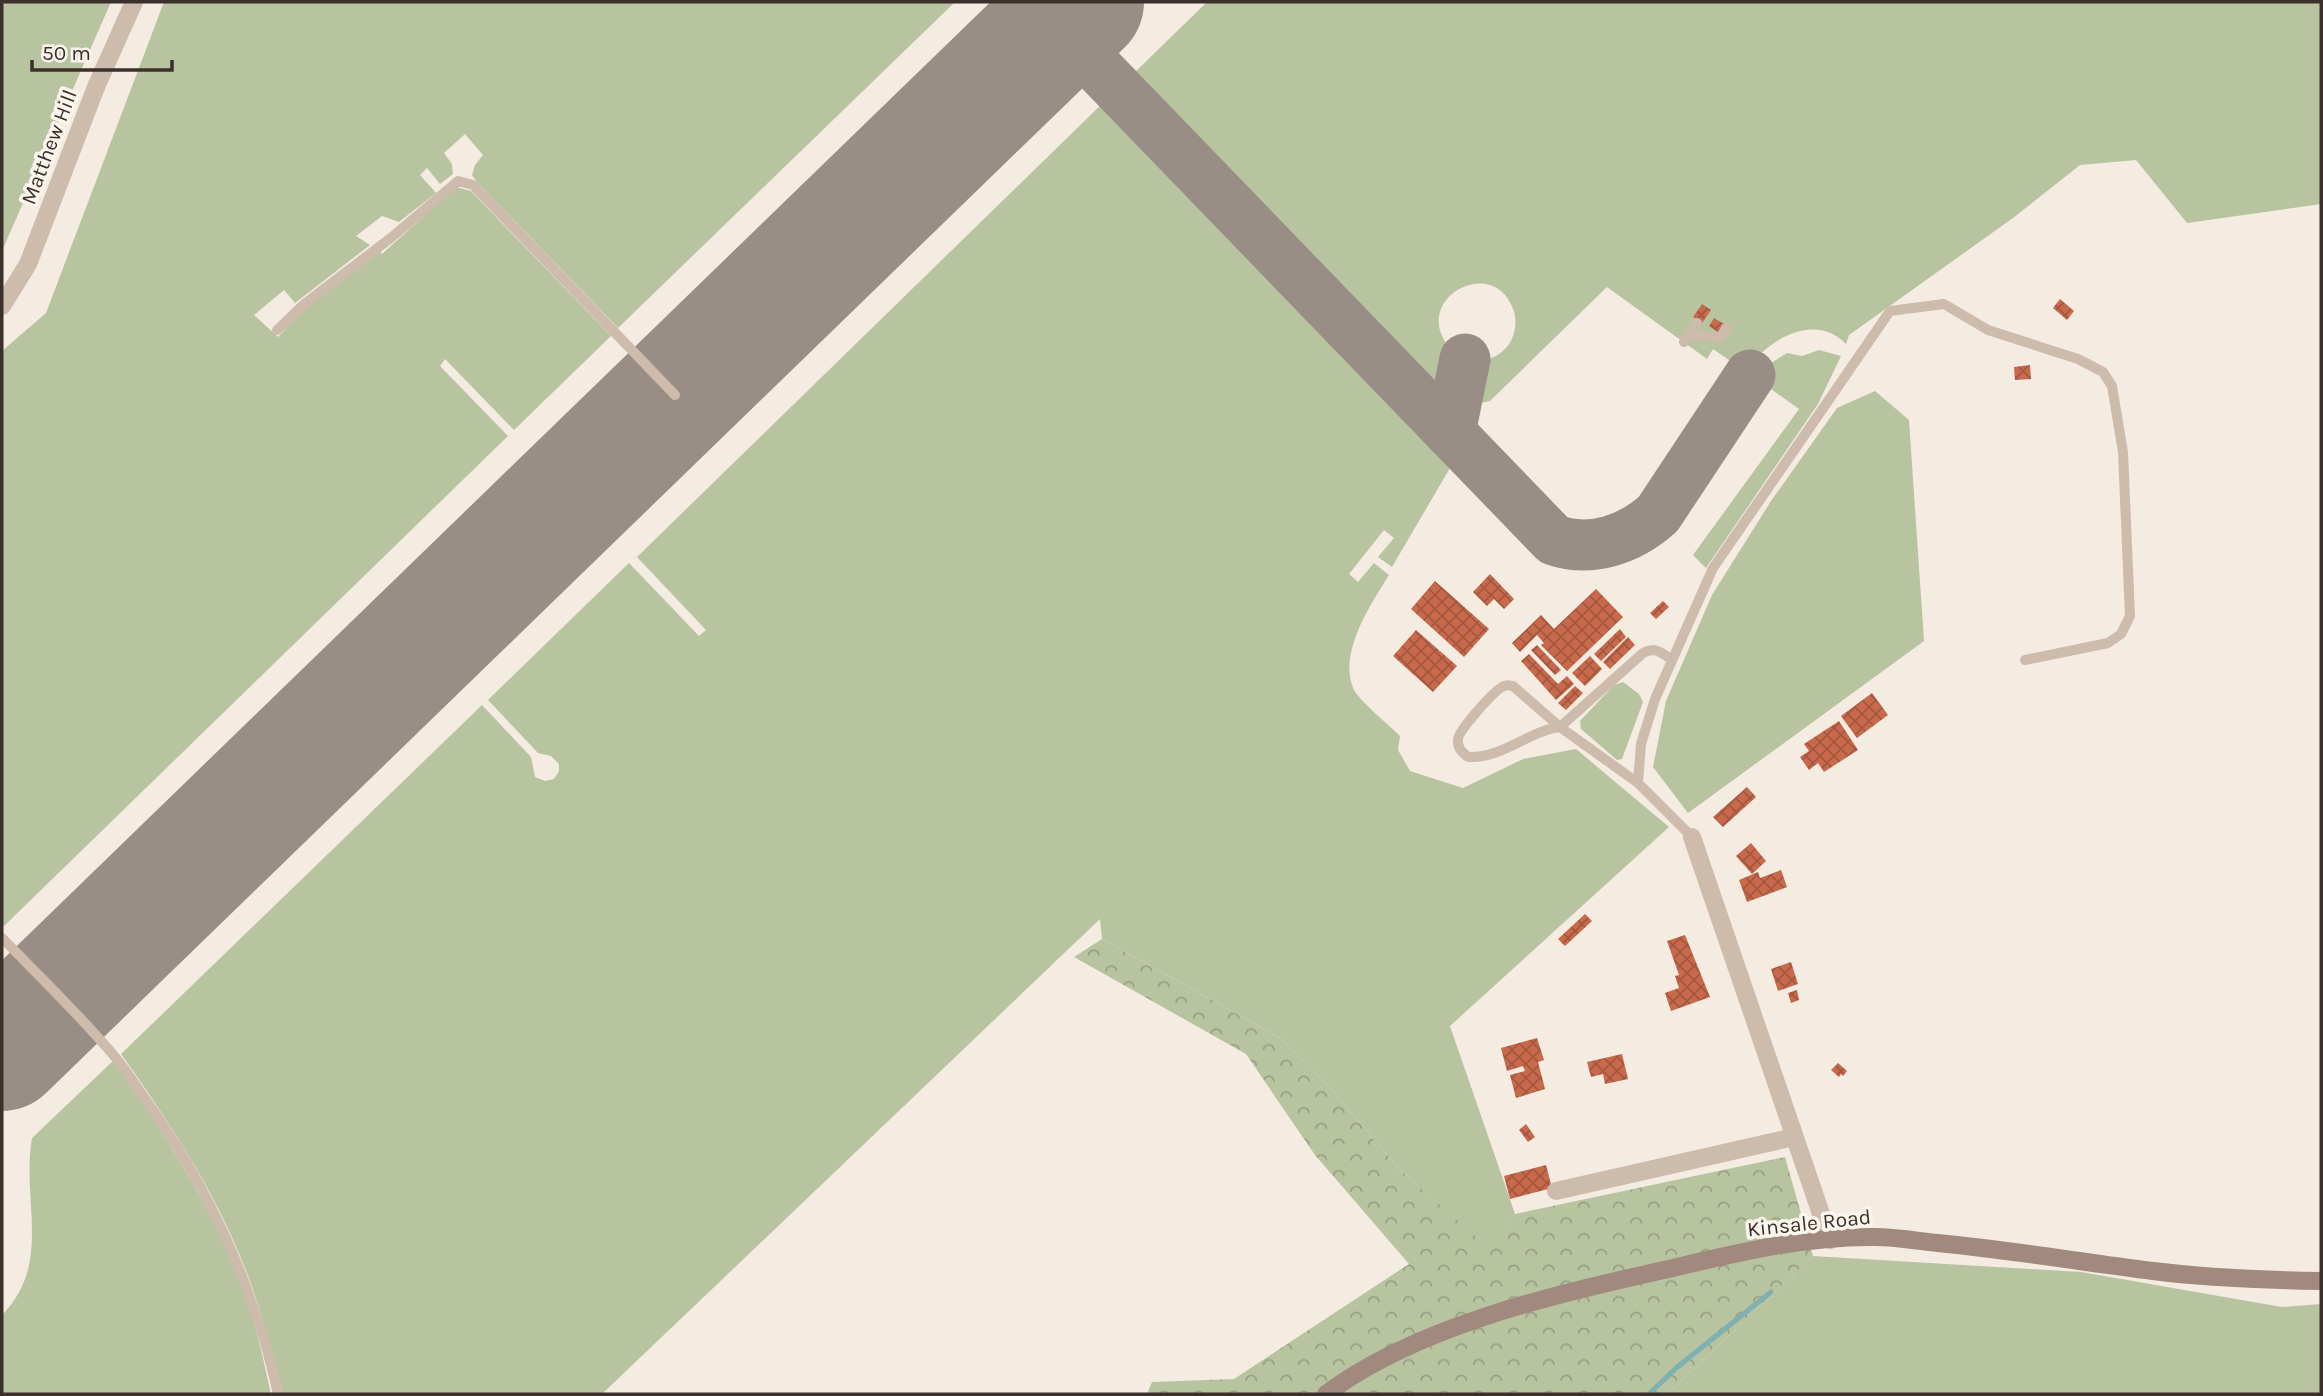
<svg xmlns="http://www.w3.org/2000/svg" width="2323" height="1396" font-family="Karla,sans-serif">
  <defs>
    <pattern id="forest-crowns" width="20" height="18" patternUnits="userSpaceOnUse" patternTransform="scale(1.75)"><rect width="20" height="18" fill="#b8c4a0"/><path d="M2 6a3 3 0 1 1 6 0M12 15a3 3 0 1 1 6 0" fill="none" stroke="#97a083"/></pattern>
    <pattern id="building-cross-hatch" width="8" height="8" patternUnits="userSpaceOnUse" patternTransform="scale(1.75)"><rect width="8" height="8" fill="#c8694b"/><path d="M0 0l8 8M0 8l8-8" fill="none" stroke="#a4573f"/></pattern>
  </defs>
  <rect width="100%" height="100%" fill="#f4ebe1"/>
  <path fill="#b8c4a0" d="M2,2H111L2,251Z
    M164,2H955L618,328L477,182L472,175L475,165L483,155L465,134L444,153L452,164L453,174L440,184L427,168L420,175L436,193L399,222L382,216L356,236L370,245L295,303L284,290L254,315L278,337L304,309L379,250L382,254L456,187L471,191L611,336L514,430L445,359L440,366L508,436L4,926L2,925V351L46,313Z
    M1207,2H2321V204L2187,223L2136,160L2080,165L2013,218L1849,335L1846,344C1813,311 1767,341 1745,371L1713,349L1707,359L1607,287L1490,401L1463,407L1475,361C1490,361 1504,354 1511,341C1516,331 1517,319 1513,309C1492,250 1400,305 1457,355V364L1448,403L1437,399L1130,77Z
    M1107,99L1454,461L1392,567L1378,557L1394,538L1384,530L1349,574L1358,582L1374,563L1389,575C1371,604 1337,654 1354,690C1360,701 1390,726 1400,736L1398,750L1410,771L1463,788L1523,759L1576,749L1669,827L1450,1026L1515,1214L1488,1248L1401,1171L1335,1093L1282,1039L1102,939L1100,919L602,1394H281C272,1354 263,1314 248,1276C218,1195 170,1123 121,1054L482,705L531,757L535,777L545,781L554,779L559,771V764L551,756L538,753L488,700L629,563L699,636L706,630L637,557Z
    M1819,350L1841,356L1818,404L1706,568L1693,555L1799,409L1757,379L1771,363L1787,353L1802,356Z
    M1875,391L1909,420L1924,641L1688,813L1653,767L1666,701L1712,595L1771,501L1837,408Z
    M1623,682L1639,694L1643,702L1622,759L1617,760L1581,729L1580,721L1614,685Z
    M114,1060C163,1131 210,1203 241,1285C255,1320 263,1358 271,1394H2V1315C53,1263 21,1201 32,1138Z
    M1813,1256L2081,1272L2282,1307L2321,1304V1394H1667Z"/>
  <path fill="url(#forest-crowns)" d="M1102,939L1282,1039L1335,1093L1401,1171L1488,1247L1515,1214L1785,1157L1813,1256L1667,1394H1147L1152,1382L1234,1379L1409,1264L1315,1155L1246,1054L1074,957Z"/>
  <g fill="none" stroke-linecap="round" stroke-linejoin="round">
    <path stroke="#7fb0b2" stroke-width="5" d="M1649,1394L1676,1368L1771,1292"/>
    <path stroke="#988e86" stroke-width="51" d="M1089,2C1082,23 1084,38 1089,59
      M1023,58C1051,50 1061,47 1089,59L1554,540C1592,553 1630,539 1658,514L1750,375
      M1450,433L1465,359"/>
    <path stroke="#988e86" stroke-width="126" d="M2,1048L1081,2"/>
  </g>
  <path fill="url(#building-cross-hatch)" d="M2060,299L2074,311L2067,320L2053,308Z
    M1702,304L1711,310L1702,323L1693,317Z
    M1714,318L1724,324L1718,332L1709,326Z
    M2030,365L2031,379L2015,380L2014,367Z
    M1490,574L1514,599L1504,609L1494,599L1487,606L1473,592Z
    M1435,581L1489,629L1464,657L1411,609Z
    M1596,589L1623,617L1567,671L1541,645L1544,643L1537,635L1520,652L1512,643L1541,615L1554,629Z
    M1663,601L1669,607L1656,619L1650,613Z
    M1620,629L1626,637L1601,661L1594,654Z
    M1416,630L1457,666L1433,692L1393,656Z
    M1628,637L1635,645L1610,669L1603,662Z
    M1537,645L1561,670L1555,675L1531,650Z
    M1529,654L1558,684L1567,676L1574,684L1556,700L1521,661Z
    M1590,656L1602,669L1585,686L1572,673Z
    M1575,686L1583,693L1566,710L1558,703Z
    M1872,693L1888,715L1857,738L1841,716Z
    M1839,721L1858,750L1824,772L1818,763L1809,770L1800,757L1809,751L1804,744Z
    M1747,787L1756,797L1723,827L1713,817Z
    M1751,843L1766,861L1752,874L1736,856Z
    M1781,870L1787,887L1747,902L1739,880L1758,872L1760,878Z
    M1585,914L1592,921L1565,946L1558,939Z
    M1685,935L1710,997L1671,1011L1665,993L1679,988L1675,976L1679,975L1667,941Z
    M1791,962L1798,984L1778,991L1771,969Z
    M1797,990L1799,1000L1791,1003L1788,993Z
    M1537,1038L1544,1060L1538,1062L1545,1089L1516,1098L1510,1075L1525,1071L1523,1066L1507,1071L1501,1048Z
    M1622,1054L1628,1079L1605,1084L1603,1074L1591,1077L1587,1062Z
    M1838,1063L1847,1071L1843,1076L1841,1074L1839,1077L1831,1070Z
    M1526,1124L1535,1137L1528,1142L1519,1130Z
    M1546,1165L1552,1188L1510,1199L1504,1176Z"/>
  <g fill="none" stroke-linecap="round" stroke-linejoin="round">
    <path stroke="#cdbbac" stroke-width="10" d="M277,330L303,305L392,237L458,181L473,185L675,395
      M1689,335L1721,337L1726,328
      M1684,342L1697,323
      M1672,660C1662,653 1655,646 1643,653L1560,727C1528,731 1502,759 1468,757C1462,752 1457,748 1458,739C1459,730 1493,692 1502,687C1507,685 1506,685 1513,686L1560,727L1638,783L1692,837
      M1638,783L1641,744L1655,699L1713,568L1890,311L1944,304L1988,330L2078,359L2103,372L2112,386L2123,452L2130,616L2121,634L2108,643L2025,660
      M2,938C40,977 80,1015 115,1057C127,1071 136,1086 146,1100C211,1191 254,1286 278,1394"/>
    <path stroke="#cdbbac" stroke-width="18" d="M2,306L28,264L96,87L134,2
      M1692,837L1830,1240
      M1556,1191L1794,1137"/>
    <path stroke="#a18a7d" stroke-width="18" d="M1326,1394C1421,1323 1562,1293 1677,1267C1741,1252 1808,1236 1875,1237C1896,1237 1917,1241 1938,1243C2010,1250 2081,1262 2153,1271C2208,1278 2265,1280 2321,1281"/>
  </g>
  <g text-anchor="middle" stroke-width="7" stroke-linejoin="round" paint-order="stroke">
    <g font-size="21" fill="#3b302b" stroke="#fbf5ee">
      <text transform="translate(49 147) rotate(-69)" y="7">Matthew Hill</text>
      <text transform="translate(1809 1223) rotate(-6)" y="7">Kinsale Road</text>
    </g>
  </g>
  <rect width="2323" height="1396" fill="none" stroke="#3b302b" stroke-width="7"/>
  <path d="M32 60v10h140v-10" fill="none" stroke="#3b302b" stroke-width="3.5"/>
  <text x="42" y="60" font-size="21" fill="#3b302b" stroke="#fbf5ee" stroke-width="5" paint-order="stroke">50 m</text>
</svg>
